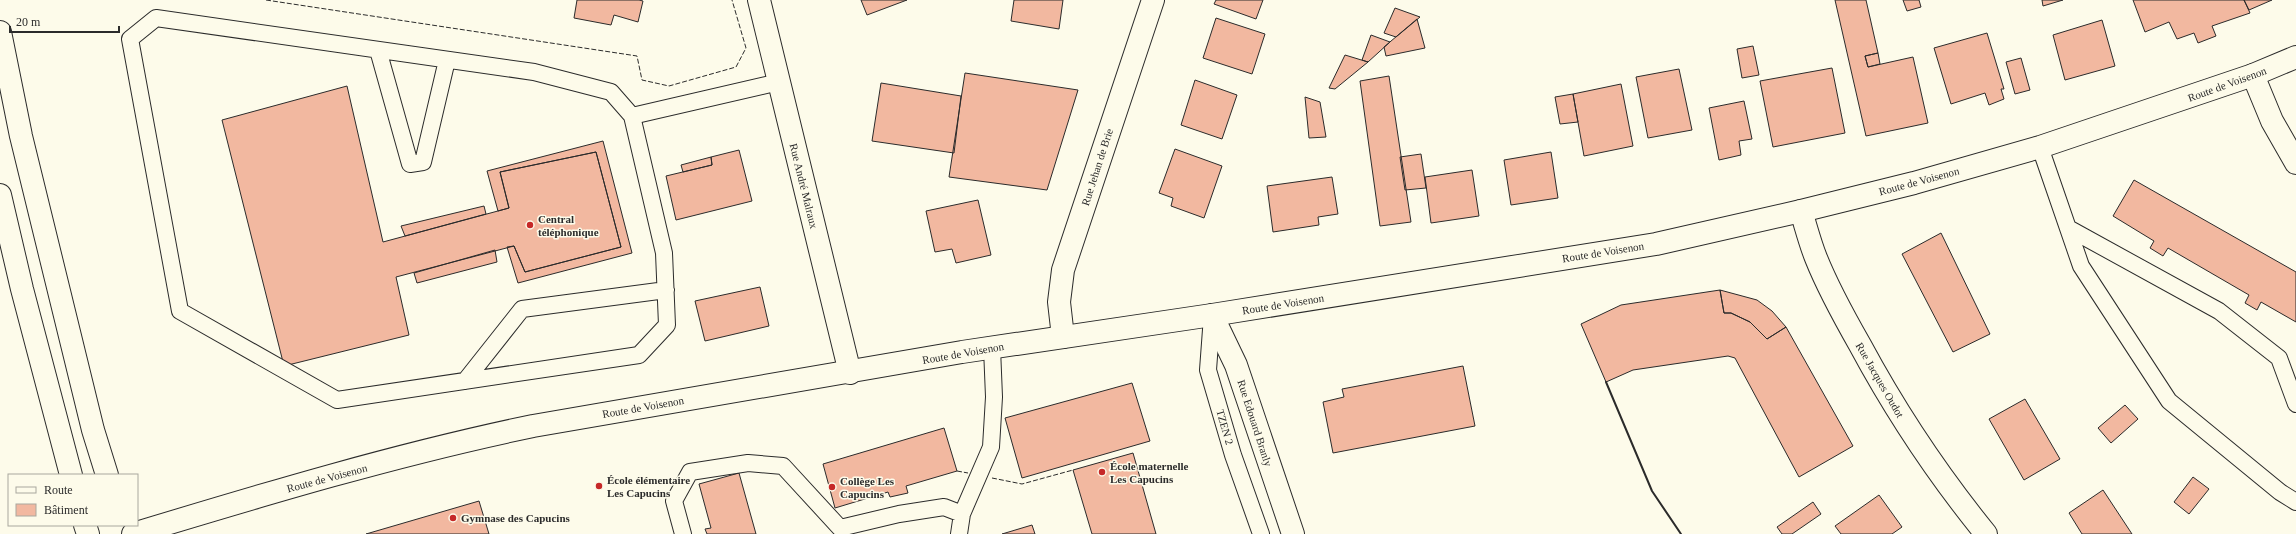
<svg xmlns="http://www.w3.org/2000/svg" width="2296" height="534" font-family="'Times New Roman',serif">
  <rect width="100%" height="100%" fill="#fdfbea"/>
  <path fill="#f2b8a0" stroke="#2b2b2b" d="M577,0H639L643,1L638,22L614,15L611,25L574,18Z
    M861,0H907L867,15Z
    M1014,0H1063L1059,29L1011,21Z
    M1216,0H1263L1256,19L1214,4Z
    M1835,0H1866L1878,53L1865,56L1868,67L1913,57L1928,123L1866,136Z
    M1903,0H1919L1921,7L1907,11Z
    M2042,0H2063L2043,6Z
    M2133,0H2244L2250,13L2212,26L2216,36L2198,43L2194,33L2177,39L2169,22L2145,32Z
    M2244,0H2272L2249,10Z
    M1395,8L1420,17L1396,37L1384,33Z
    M1216,18L1265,34L1252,74L1203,58Z
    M1417,19L1425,48L1386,56L1384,47Z
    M2102,20L2115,66L2065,80L2053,35Z
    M1987,33L2004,89H2001L2004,99L1989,105L1985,93L1951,104L1934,48Z
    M1371,35L1390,42L1368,62L1362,60Z
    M1753,46L1759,75L1742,78L1737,49Z
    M1878,53L1880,64L1868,67L1865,56Z
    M1345,55L1368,62L1335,89L1329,88Z
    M2021,58L2030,90L2015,94L2006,62Z
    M1832,68L1845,133L1773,147L1760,81Z
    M1679,69L1692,130L1648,138L1636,77Z
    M965,73L1078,90L1047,190L949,177Z
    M1389,76L1411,222L1380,226L1360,81Z
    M1195,80L1237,95L1222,139L1181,125Z
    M881,83L961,96L954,153L872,141Z
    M1621,84L1633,146L1584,156L1573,94Z
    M347,86L383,242L509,208L500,172L596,152L621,247L525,272L514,246L396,277L409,335L284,366L222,120Z
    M1573,94L1578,122L1560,124L1555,97Z
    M1305,97L1320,102L1326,137L1309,138Z
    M1744,101L1752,139L1739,141L1741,155L1719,160L1709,108Z
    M603,141L632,253L518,283L507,247L514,246L525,272L621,247L596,152L500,172L509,208L498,211L487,171Z
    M1175,149L1222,166L1204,218L1171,206L1173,198L1159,193Z
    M739,150L752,201L676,220L666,176L712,165L711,157Z
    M1551,152L1558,198L1511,205L1504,160Z
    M1421,154L1426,188L1405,190L1400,157Z
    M711,157L712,165L683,172L681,165Z
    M1472,170L1479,216L1431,223L1425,177Z
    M1332,177L1338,214L1318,217L1319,225L1273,232L1267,186Z
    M2134,180L2296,272V322L2261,302L2257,310L2245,303L2249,295L2168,248L2163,256L2150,248L2154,241L2113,216Z
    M978,200L991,255L956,263L952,249L935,252L926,211Z
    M484,206L486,214L405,236L401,226Z
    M1941,233L1990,334L1953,352L1902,254Z
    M495,250L497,262L417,283L414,273Z
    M760,287L769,326L705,341L695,301Z
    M1720,290L1757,300L1772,311L1786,327L1767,339L1750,322L1731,313H1724Z
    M1720,290L1724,313H1731L1750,322L1767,339L1786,327L1853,446L1799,477L1735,358L1728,356L1633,370L1606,382L1581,324L1621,305Z
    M1463,366L1475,426L1333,453L1323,402L1344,397L1342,389Z
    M1132,383L1150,441L1022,478L1005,418Z
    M2025,399L2060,459L2024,480L1989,419Z
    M2125,405L2138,419L2111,443L2098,428Z
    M944,428L957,471L906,486L908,493L890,497L888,492L835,508L823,464Z
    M1133,453L1156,534H1092L1073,470Z
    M739,473L756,534H707L705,529L711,528L699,484Z
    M2193,477L2209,489L2189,514L2174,502Z
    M2103,490L2132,534H2082L2069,513Z
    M1879,495L1902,527L1892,534H1841L1835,526Z
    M479,501L489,534H366Z
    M1813,502L1821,514L1792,534H1782L1777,527Z
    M1032,525L1035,534H1002Z"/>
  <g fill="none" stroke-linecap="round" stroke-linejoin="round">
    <defs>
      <path id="lane" d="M378,50L410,164L423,162L447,60
        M632,116L664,253L667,325L639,355L337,400L180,311L130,39L156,18L534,72L611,92L632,116L779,82
        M2040,147L2081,266L2169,401L2280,492L2296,502
        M2068,228L2219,311L2279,358L2296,404
        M1212,316L1208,370L1233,455L1261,534
        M465,381L522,309L666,290
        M683,534L674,501L690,472L748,463L783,466L840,528L899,514L944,507L962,514
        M959,534L962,514L991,447L994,397L992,348"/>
      <path id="street" d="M759,0L850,373
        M2253,75L2272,121L2296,163
        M1801,211C1806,227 1810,243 1816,258C1828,288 1844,317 1860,345C1896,412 1938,475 1986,534
        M1212,315L1236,365L1293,534
        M1063,337L1059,302L1063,270L1153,0"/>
      <path id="secondary" d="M0,32L21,136L93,430L107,475
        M0,195L22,289L71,475
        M85,525L88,534
        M133,534C265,494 398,454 533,426L962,352L1212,315L1656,244L1801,211L1914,183L2040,147L2253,75L2296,57"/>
    </defs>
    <use href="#lane" stroke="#2b2b2b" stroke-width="18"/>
    <use href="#street" stroke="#2b2b2b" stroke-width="24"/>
    <use href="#secondary" stroke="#2b2b2b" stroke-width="24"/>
    <use href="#lane" stroke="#fdfbea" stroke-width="16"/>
    <use href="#street" stroke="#fdfbea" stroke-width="22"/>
    <use href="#secondary" stroke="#fdfbea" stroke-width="22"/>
    <path stroke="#2b2b2b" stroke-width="1" stroke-dasharray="5 2" stroke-linecap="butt" d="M266,0L637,56L642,80L669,86L736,67L746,48L732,0
      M957,471L968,473
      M992,478L1022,484L1073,470"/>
    <path stroke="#2b2b2b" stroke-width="2" d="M1606,382L1652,491L1681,534"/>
  </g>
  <g fill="#c62828" stroke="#fdfbea" stroke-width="1.5">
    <circle cx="530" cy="225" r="4"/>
    <circle cx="1102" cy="472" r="4"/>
    <circle cx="599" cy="486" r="4"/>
    <circle cx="832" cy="487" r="4"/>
    <circle cx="453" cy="518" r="4"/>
  </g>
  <g text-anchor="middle" stroke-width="3" stroke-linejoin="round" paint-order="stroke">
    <g font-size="11" fill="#2b2b2b" stroke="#fdfbea">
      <text transform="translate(2227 84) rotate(-20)" y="4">Route de Voisenon</text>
      <text transform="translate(1097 167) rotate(-72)" y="4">Rue Jehan de Brie</text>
      <text transform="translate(1919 181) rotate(-15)" y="4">Route de Voisenon</text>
      <text transform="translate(804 186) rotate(76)" y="4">Rue André Malraux</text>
      <text transform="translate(1603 252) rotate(-9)" y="4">Route de Voisenon</text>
      <text transform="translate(1283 304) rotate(-9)" y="4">Route de Voisenon</text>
      <text transform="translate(963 353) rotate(-10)" y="4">Route de Voisenon</text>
      <text transform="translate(1880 380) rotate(60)" y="4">Rue Jacques Oudot</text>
      <text transform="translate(643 407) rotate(-10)" y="4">Route de Voisenon</text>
      <text transform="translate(1255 423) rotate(72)" y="4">Rue Edouard Branly</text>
      <text transform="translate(1225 427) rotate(74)" y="4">TZEN 2</text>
      <text transform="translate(327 478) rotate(-15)" y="4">Route de Voisenon</text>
    </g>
    <g font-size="11" font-weight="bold" fill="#2b2b2b" stroke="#fdfbea" text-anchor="start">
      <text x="538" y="223">Central<tspan x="538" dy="13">téléphonique</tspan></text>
      <text x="1110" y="470">École maternelle<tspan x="1110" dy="13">Les Capucins</tspan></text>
      <text x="607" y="484">École élémentaire<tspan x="607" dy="13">Les Capucins</tspan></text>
      <text x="840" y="485">Collège Les<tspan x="840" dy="13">Capucins</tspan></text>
      <text x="461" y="522">Gymnase des Capucins</text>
    </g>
  </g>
  <rect x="8" y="474" width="130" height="52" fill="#fdfbea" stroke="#a9a89e"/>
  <rect x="16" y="487" width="20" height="6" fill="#fdfbea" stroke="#a9a89e"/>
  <text x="44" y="494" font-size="12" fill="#2b2b2b">Route</text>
  <rect x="16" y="504" width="20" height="12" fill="#f2b8a0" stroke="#a9a89e"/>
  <text x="44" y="514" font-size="12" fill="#2b2b2b">Bâtiment</text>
  <path d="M10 26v6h109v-6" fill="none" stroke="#2b2b2b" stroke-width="2"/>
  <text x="16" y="26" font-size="12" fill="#2b2b2b" stroke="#fdfbea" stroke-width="3" paint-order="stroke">20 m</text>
</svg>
